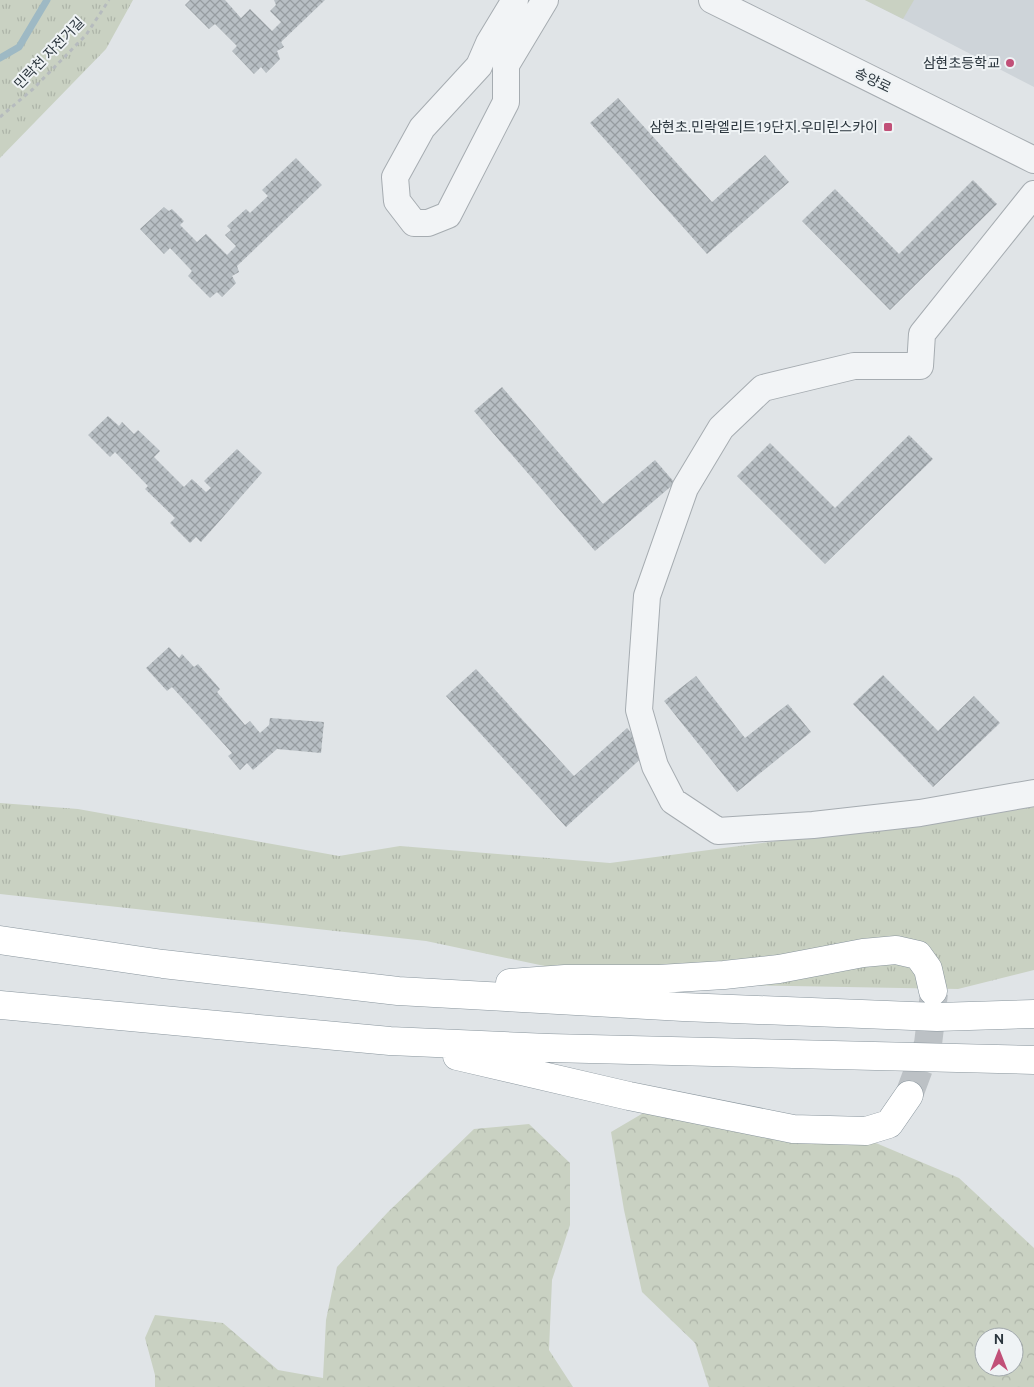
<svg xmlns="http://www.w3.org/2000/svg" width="1034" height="1387" font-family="Ubuntu,'Noto Sans KR',sans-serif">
  <defs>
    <pattern id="grass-tufts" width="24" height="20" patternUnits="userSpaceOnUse" patternTransform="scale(1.25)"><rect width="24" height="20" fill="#c9d1c2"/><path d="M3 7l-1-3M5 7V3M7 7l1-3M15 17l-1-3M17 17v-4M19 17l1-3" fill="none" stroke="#adb4a8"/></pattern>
    <pattern id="forest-crowns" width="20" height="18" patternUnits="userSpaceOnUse" patternTransform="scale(1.25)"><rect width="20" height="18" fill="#c9d1c2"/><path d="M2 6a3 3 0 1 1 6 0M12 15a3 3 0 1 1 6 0" fill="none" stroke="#adb4a8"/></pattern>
    <pattern id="building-cross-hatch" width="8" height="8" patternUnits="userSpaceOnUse" patternTransform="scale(1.25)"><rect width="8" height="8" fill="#b8bfc4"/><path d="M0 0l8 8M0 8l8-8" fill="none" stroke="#969ca0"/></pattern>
  </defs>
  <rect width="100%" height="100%" fill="#e0e4e7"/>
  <path fill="#ced4d9" d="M865,0H1034V87L903,19Z"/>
  <path fill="url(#grass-tufts)" d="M0,0H133L106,49L0,158Z
    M0,803L78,809L339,856L400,846L610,863L1034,807V970L958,989L625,983L426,941L0,894Z"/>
  <path fill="url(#forest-crowns)" fill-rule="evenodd" d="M645,1112L864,1138L959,1178L1034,1248V1387H709L695,1343L642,1292L624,1210L611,1132ZM984,1337H1014V1367H984Z
    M529,1124L570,1163V1225L552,1280L549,1350L573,1387H155V1375L145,1338L155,1315L223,1323L278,1370L323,1378L326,1320L337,1267L388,1212L474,1129Z"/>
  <path fill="#c9d1c2" d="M865,0H914L903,19Z"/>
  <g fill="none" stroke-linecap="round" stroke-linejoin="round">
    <path stroke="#9eb9c4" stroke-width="7" d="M0,58L19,47L47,0"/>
  </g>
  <path fill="url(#building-cross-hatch)" d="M190,0H225L241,18L250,9L272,31L281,22L270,11L276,5L274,0H325L281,42L284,47L277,51L280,59L266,73L261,67L254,74L232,51L237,46L215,24L209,29L185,5Z
    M618,98L712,202L765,155L789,182L707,254L590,123Z
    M296,158L322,185L237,266L239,272L232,276L236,283L222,297L217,292L210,298L188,276L192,271L170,248L164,254L140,229L164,207L169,211L172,209L184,221L180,225L197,242L206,234L227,255L236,246L225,235L231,230L227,226L246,209L250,213L268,196L262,190Z
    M973,180L997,204L890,310L802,221L835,189L899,254Z
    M502,387L603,504L655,460L675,483L595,551L474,411Z
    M108,416L119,426L122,422L134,434L138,430L160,451L154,457L184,487L192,479L206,492L211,488L204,481L237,449L262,473L201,542L196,537L190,543L170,523L175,518L145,489L148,486L115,452L110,457L88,435Z
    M909,435L933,459L825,564L737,476L770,443L835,508Z
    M169,647L179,658L182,654L194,667L198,664L220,689L217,692L245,725L250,721L260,733L269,725L270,718L324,722L321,753L277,749L253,770L247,763L240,770L228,756L232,753L172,687L167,691L146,668Z
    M476,669L574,776L627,728L648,752L566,827L446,696Z
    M883,675L938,731L974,696L1000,723L933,787L853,704Z
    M696,676L745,738L788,704L811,732L737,792L664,701Z"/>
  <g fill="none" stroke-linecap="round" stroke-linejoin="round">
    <path stroke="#bcc1c5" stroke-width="28" stroke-dasharray="28 14" stroke-linecap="butt" d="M909,1095L928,1044L934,993"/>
    <defs>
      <path id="minor" d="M515,0L489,43L479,66L422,128L395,177L397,201L414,223H428L448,215L506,102V65L545,0
        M712,0L1034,160
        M1034,194L922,334L920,366H854L763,388L721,428L685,488L647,596L639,710L655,766L673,801L718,831L813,825L920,813L1034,793"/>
      <path id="highway" d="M0,940L163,964L398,991L683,1007L937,1017L1034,1014
        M510,983L565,979H659L724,975L779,969L863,953L896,950L918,955L928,969L933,991
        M0,1005L390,1041L549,1048L1034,1060
        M457,1056L629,1096L793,1129L866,1131L889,1124L909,1095"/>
    </defs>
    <use href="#minor" stroke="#a6acb1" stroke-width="28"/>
    <use href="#highway" stroke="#89959d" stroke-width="29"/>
    <path stroke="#b6bbbe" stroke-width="3" stroke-dasharray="4 4" stroke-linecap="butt" d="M0,117L33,89L86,35L109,0"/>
    <use href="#minor" stroke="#f2f4f6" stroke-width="26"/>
    <use href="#highway" stroke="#fff" stroke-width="28"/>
  </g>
  <g fill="#c15078" stroke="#eff3f5" stroke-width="2">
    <circle cx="1010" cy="63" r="5"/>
    <rect x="883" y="122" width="10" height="10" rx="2.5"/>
  </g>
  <g text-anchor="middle" stroke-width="4" stroke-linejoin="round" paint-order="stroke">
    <g font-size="14" fill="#2a353d" stroke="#eff3f5">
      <text transform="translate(49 53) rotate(-46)" y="5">민락천 자전거길</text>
      <text transform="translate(873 80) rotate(26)" y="5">송양로</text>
    </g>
    <g font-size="14" fill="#2a353d" stroke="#eff3f5" text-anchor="end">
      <text x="1000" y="68">삼현초등학교</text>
      <text x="878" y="132">삼현초.민락엘리트19단지.우미린스카이</text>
    </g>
  </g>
  <g transform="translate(999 1352)"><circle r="24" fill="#eff3f5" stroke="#a0a7ab"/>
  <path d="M0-4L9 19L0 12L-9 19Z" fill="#c15078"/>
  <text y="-8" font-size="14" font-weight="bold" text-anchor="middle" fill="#2a353d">N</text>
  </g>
</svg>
